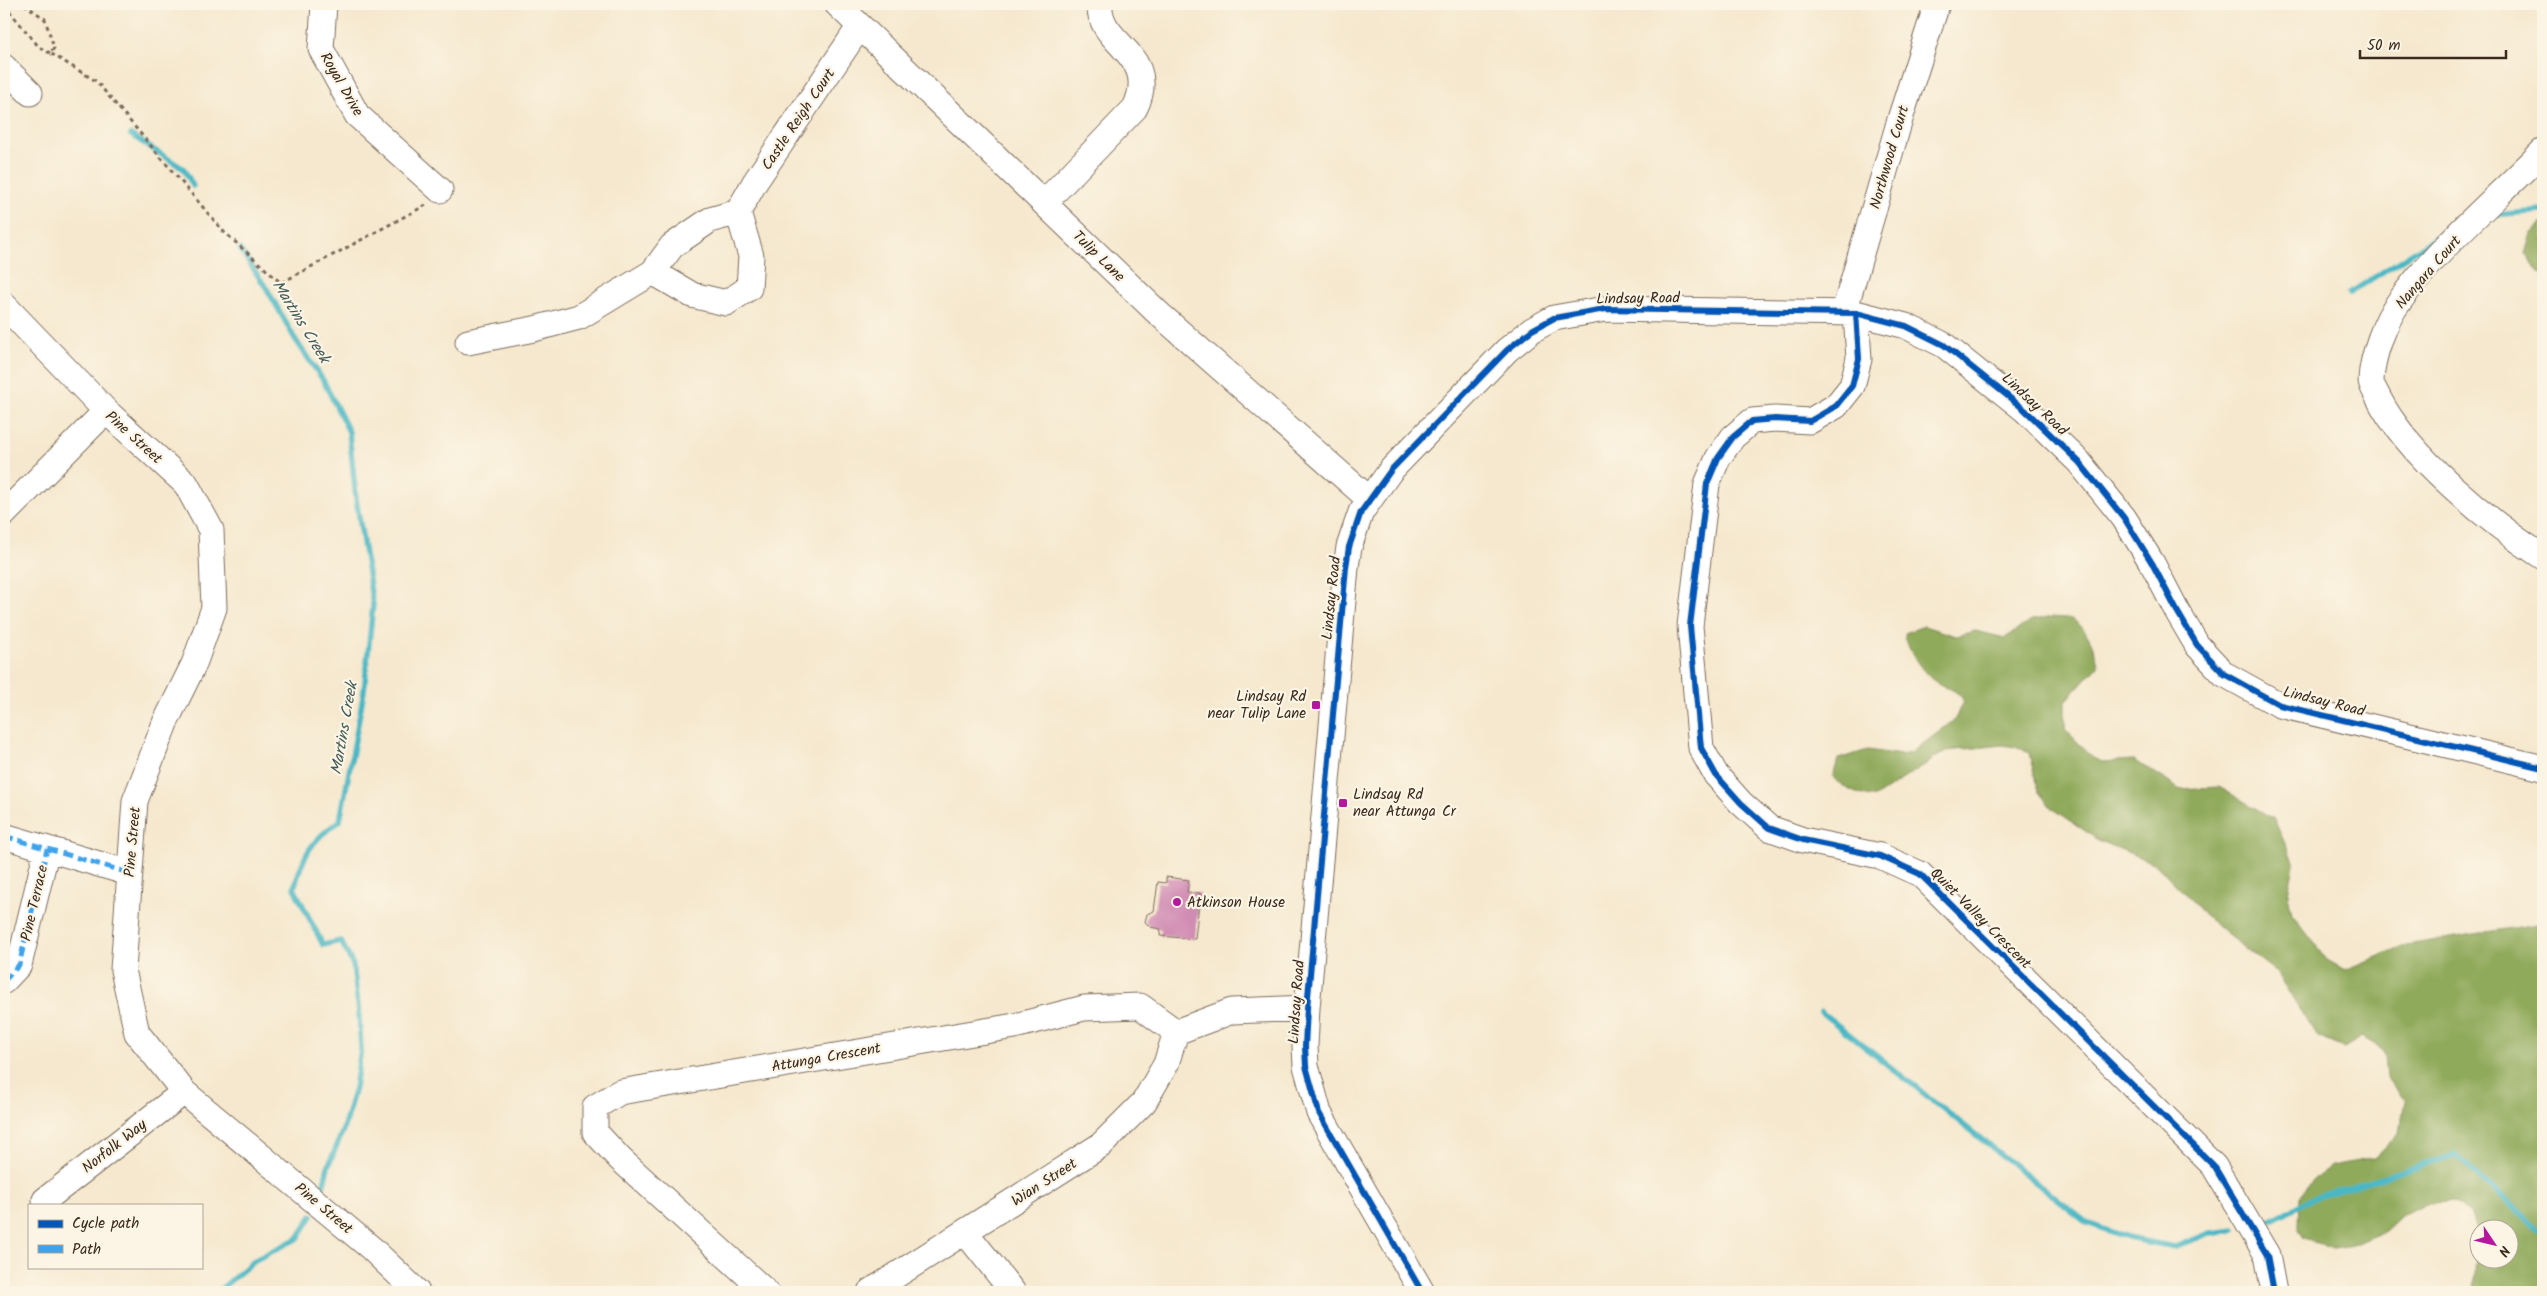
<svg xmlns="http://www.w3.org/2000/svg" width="2547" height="1296" font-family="Kalam,sans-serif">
  <rect width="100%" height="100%" fill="#fcf5e5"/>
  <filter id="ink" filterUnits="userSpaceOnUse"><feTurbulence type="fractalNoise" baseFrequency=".02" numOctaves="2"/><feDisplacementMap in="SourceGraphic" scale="10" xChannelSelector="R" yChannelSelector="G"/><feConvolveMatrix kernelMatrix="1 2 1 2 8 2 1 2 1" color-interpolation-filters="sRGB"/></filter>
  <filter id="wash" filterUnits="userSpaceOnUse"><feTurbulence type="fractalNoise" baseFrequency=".0096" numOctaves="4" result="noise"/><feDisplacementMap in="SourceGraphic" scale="20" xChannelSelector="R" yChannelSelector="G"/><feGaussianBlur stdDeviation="1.12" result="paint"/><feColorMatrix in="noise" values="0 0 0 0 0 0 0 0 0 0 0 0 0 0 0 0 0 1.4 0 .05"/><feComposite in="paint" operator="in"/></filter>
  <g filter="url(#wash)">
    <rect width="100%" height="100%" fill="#f5e8ce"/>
    <path fill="#90aa5c" stroke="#666a3d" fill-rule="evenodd" d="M2543,223V276L2525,254L2531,233Z
      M2053,617C2059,618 2068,617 2073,620C2086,626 2097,652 2098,666L2065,702V729L2093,758L2102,762L2134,760L2179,789L2219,787L2274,819L2294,864L2288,894L2292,914L2327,960L2345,970L2406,945L2543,923V1292H2474L2477,1232L2470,1214L2455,1202L2426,1203L2401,1216L2385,1231L2352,1245L2333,1248L2304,1239L2299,1229L2300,1196L2314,1179L2332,1166L2374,1158L2400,1132L2405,1101L2387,1077L2385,1055L2379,1047L2362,1037L2344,1048L2316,1036L2276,972L2216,926L2156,864L2098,840L2051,807L2038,791L2029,753L2022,748L2003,745L1946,751L1875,797C1860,797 1843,788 1833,777L1838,759L1868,750L1901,755L1911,753L1953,721L1964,702C1958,688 1945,689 1933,680C1921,670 1906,648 1905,633L1924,626L1956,636L1975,631L2005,638L2032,620ZM2480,1228H2510V1258H2480Z"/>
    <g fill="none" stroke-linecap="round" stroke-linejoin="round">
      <path stroke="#4ab7c5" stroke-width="5.5" d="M131,135L184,169L193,186
        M2491,215L2543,211
        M240,249L267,289L295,339L323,380L349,432L356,498L373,605L364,691L340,821C310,840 304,855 294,888L323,945L341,941L353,965L359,1013L361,1049L355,1088L343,1130L328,1167L323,1187
        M2350,293L2449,229
        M1821,1012L2087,1223L2128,1238L2175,1247L2210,1233L2235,1230
        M2258,1227L2313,1198L2455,1155L2543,1234
        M217,1292L255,1260L298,1238L312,1216"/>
    </g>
    <g id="blocks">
      <path fill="#d18cb4" d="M1166,877L1189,880L1187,892L1200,893L1195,939L1160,936L1161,929L1150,927L1145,922L1147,914L1154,911L1158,882L1166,883Z"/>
    </g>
  </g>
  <g filter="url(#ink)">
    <use href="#blocks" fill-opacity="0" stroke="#7c6c5c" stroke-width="1"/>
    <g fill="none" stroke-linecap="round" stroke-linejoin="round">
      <defs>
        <path id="minor" d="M324,4L321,49L357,115L440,190
          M837,4L1157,312L1369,499
          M4,67L30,93
          M2543,151C2495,200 2439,246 2399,302C2385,320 2372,357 2371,380C2371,386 2376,392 2378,397C2407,455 2489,522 2543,557
          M1044,203L1135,108C1161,53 1097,45 1100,4
          M653,272L692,295L726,303L749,288L751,256L738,212L755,182L860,26
          M4,305L106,411L186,484L211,530L214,608L194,664L165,723L135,801L123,970L137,1033L184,1092L371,1248L417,1292
          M1844,312L1901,116L1937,4
          M1856,313L1859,359L1852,386L1836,406L1810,421L1775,419L1752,421L1733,437L1718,458L1707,484L1690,626L1701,748L1716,775L1741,803L1769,828L1803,840L1880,856L1920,874L2214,1166L2267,1255L2274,1292
          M468,342L534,329L579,317L653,272L672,246L710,220L738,212
          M4,514L106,411
          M4,836L129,873
          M4,981L19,965L47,849
          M45,1200L184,1092
          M966,1233L1013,1292
          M766,1292L620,1159L595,1132V1107L620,1092L1015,1026L1084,1008L1140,1006L1176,1032L1232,1011L1307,1008
          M870,1292L1101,1145L1144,1102L1166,1064L1176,1032
          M1422,1292L1319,1113L1306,1066L1305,1046L1307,1008L1346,567L1349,547L1361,512L1391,470L1507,350L1532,330L1554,318L1605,309L1856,313L1906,326L1944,345L2025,410L2079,462L2124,518L2152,563L2177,611L2197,645L2224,674L2280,705L2543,768"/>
      </defs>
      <use href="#minor" stroke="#7c6c5c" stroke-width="27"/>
      <path stroke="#7c6c5c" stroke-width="3" stroke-dasharray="4 4" stroke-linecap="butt" d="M6,4V7L39,47L50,53
        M24,4L45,19L54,48L50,53L96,81L223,231L281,283L426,205"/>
      <use href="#minor" stroke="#fff" stroke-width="25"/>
      <path stroke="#3fa3ea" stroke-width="5" stroke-dasharray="10 5" stroke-linecap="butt" d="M4,836L129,873
        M4,981L19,965L47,849"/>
      <defs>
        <path id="cycleway" d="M1856,313L1859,359L1852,386L1836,406L1810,421L1775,419L1752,421L1733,437L1718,458L1707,484L1690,626L1701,748L1716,775L1741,803L1769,828L1803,840L1880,856L1920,874L2214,1166L2267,1255L2274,1292
          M1422,1292L1319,1113L1306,1066L1305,1046L1307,1008L1346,567L1349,547L1361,512L1391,470L1507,350L1532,330L1554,318L1605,309L1856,313L1906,326L1944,345L2025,410L2079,462L2124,518L2152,563L2177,611L2197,645L2224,674L2280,705L2543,768"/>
      </defs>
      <use href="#cycleway" stroke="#fcf5e5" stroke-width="9"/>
      <use href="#cycleway" stroke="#0057b8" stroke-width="6"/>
    </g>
  </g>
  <g fill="#b5179e" stroke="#fcf5e5" stroke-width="2">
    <rect x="1311" y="700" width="10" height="10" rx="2.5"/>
    <rect x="1338" y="798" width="10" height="10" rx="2.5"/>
    <circle cx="1177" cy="902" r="5"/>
  </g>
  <g text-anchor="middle" stroke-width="4.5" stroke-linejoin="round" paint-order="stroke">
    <g font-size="15" fill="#3b2a1e" stroke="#fcf5e5">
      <text transform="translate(342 84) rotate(60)" y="5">Royal Drive</text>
      <text transform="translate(798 119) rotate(-56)" y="5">Castle Reigh Court</text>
      <text transform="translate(1889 157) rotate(-74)" y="5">Northwood Court</text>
      <text transform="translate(1099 256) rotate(44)" y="5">Tulip Lane</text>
      <text transform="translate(2428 272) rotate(-49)" y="5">Nangara Court</text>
      <text transform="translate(1638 298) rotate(-1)" y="5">Lindsay Road</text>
      <text transform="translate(2035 404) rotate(43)" y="5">Lindsay Road</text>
      <text transform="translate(134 437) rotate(42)" y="5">Pine Street</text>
      <text transform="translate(1331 598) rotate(-84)" y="5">Lindsay Road</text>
      <text transform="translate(2324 701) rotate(14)" y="5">Lindsay Road</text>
      <text transform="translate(132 842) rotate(-85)" y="5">Pine Street</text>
      <text transform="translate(34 903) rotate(-77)" y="5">Pine Terrace</text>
      <text transform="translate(1981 918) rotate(45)" y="5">Quiet Valley Crescent</text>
      <text transform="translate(1296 1002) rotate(-86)" y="5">Lindsay Road</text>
      <text transform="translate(826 1057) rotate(-10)" y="5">Attunga Crescent</text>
      <text transform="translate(114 1146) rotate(-38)" y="5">Norfolk Way</text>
      <text transform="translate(1044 1182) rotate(-33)" y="5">Wian Street</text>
      <text transform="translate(324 1208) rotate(40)" y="5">Pine Street</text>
    </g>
    <g font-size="15" fill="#3b2a1e" stroke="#fcf5e5" text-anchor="start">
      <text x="1306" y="701" text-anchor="end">Lindsay Rd<tspan x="1306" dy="17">near Tulip Lane</tspan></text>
      <text x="1353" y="799">Lindsay Rd<tspan x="1353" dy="17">near Attunga Cr</tspan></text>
      <text x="1187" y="907">Atkinson House</text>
    </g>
    <g font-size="16" font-style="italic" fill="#405b58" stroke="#fcf5e5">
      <text transform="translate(302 321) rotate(58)" y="6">Martins Creek</text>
      <text transform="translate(343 728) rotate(-80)" y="6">Martins Creek</text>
    </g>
  </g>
  <rect width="2547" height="1296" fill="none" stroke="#fcf5e5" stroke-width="20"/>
  <rect x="28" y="1204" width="175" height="65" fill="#fcf5e5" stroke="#afa495"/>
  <rect x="38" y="1220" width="25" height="8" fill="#0057b8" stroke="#afa495"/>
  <text x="72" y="1228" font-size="15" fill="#3b2a1e">Cycle path</text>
  <rect x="38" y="1245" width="25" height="8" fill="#3fa3ea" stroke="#afa495"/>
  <text x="72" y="1254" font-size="15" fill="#3b2a1e">Path</text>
  <g transform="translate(2494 1244) rotate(125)"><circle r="24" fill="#fcf5e5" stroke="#afa495"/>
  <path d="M0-4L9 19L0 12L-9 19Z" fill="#b5179e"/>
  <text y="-8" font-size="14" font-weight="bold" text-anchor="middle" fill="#3b2a1e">N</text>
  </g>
  <path d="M2360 50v8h146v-8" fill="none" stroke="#3b2a1e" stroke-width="2.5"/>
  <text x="2367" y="50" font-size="15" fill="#3b2a1e" stroke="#fcf5e5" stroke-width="4" paint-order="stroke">50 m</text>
</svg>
